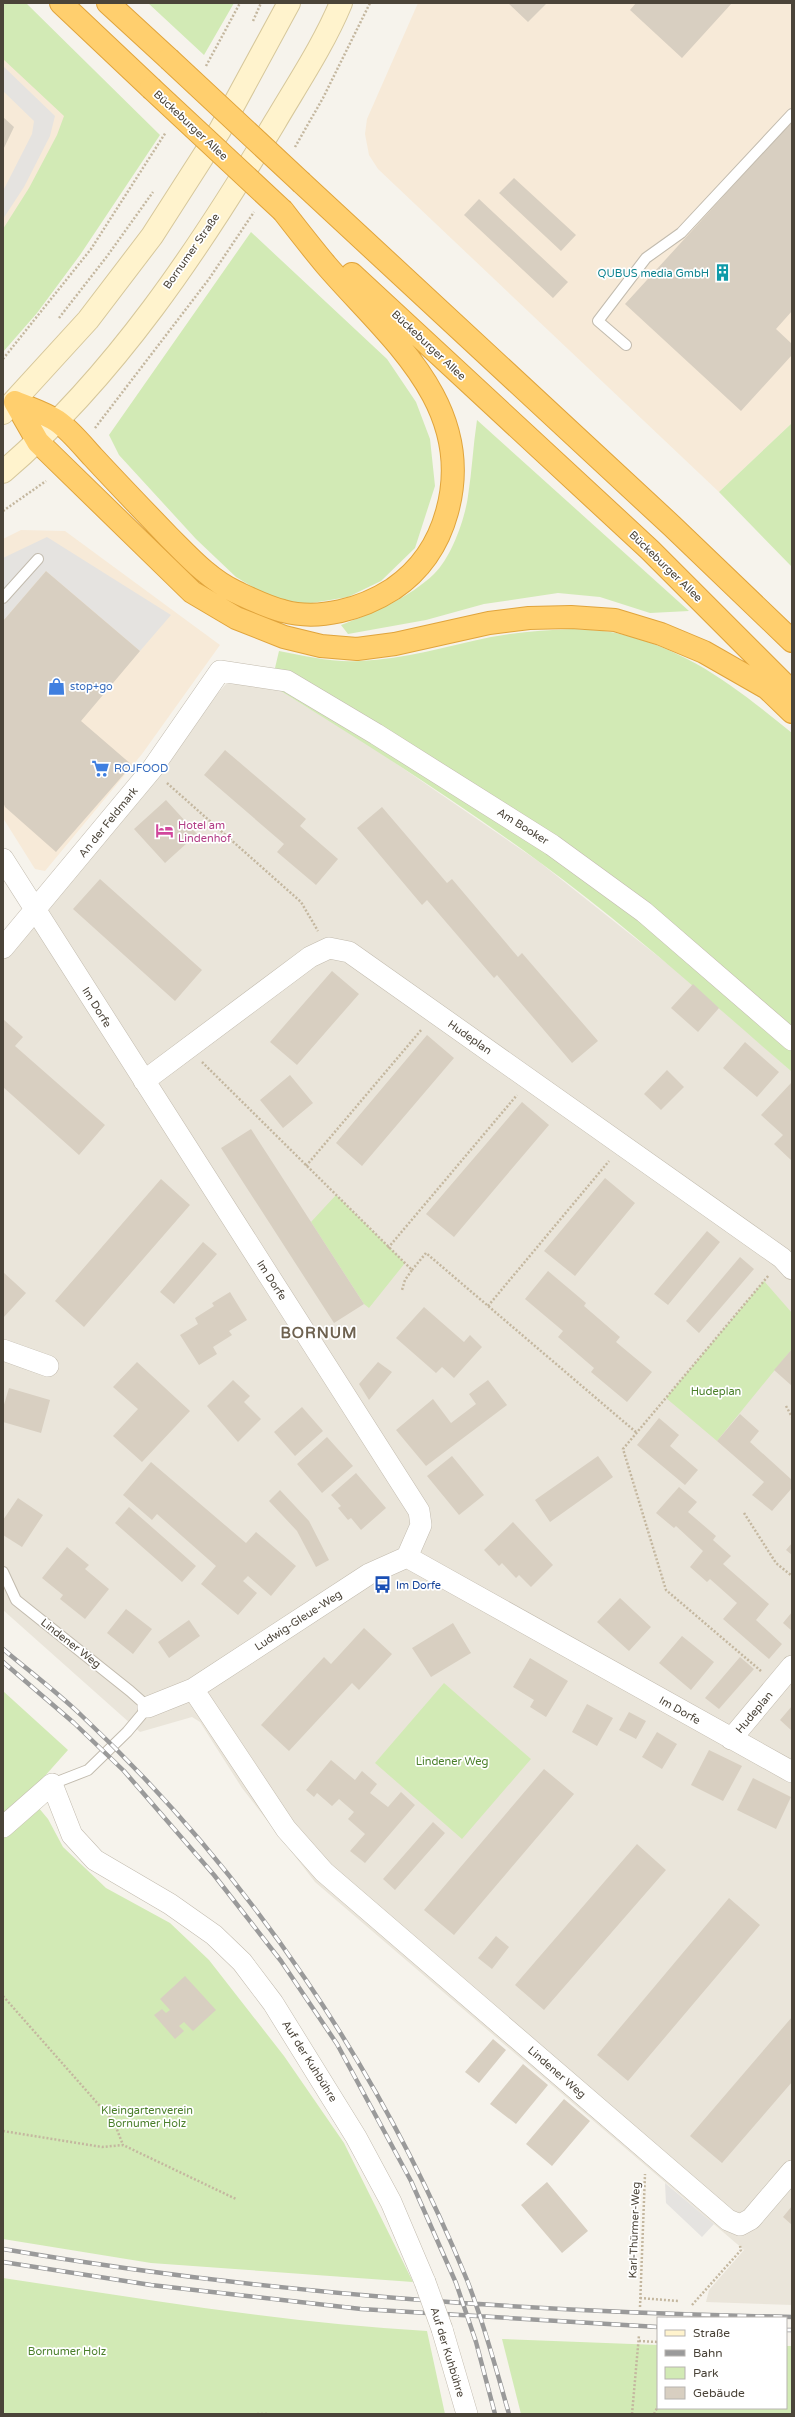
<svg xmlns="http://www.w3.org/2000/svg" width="795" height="2417" font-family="'Varela Round',sans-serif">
  <rect width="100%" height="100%" fill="#f6f3ec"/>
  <path fill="#eae5da" d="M226,684L271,685L372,747L538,861L693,984L792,1072V2305L706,2302L709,2290L744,2250L315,1882L242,1788L200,1722L192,1717L140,1732L3,1610V948L152,769Z"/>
  <path fill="#f7ead8" d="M418,3H792V423L719,492L378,169L369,155L365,134L367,119Z
    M3,22L108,126L3,258Z
    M21,530L65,531L220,645L142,754L45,871L35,869L3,818V539Z"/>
  <path fill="#d2eab5" d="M3,3H26L160,135L80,255L37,313L3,352V229L29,188L57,135L64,116L3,59Z
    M148,3H234L204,55Z
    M251,232L387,359L416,402L430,439L435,486L415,548L381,581L348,597L306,604L269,597L236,577L196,539L119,455L109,435Z
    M477,420L689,611L650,613L600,597L558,593L484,604L426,620L348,634L341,625C373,613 409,598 434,574C451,558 465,519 468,496C472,471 473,446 477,420Z
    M792,423V567L719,492Z
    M573,629C587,630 602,630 616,633C690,650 735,687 792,733V1072C709,1000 627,926 538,861C452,798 362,741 271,685L279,651C306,656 333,663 360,661C405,659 448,646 491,637C519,632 546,630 573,629Z
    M336,1195L405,1263L369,1308L364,1304L311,1222Z
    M764,1281L792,1313V1349L717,1441L666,1398Z
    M444,1683L531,1759L462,1839L375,1763Z
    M3,1691L68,1750L28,1795L48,1819L63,1847L106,1888L170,1923L209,1960L284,2056L344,2143L413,2282L151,2263L3,2239Z
    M3,2278C144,2299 285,2323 427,2331L445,2414H3Z
    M502,2339L658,2345V2408H786V2346H792V2414H521Z"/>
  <path fill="#e5e3e0" d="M3,66L55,116L50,136L24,187L3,219V191L32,134L34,121L3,91Z
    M47,537L171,615L140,651L46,571L3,621V558Z
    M665,2183L714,2224L702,2237L666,2203Z"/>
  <path fill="#d8cfc1" d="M508,3H547L528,22Z
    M636,3H732L682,58L630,10Z
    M3,117L14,127L3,150Z
    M792,121V311L776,329L792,344V355L741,411L625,304Z
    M514,178L576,235L561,251L499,193Z
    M479,199L568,282L553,298L464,215Z
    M46,571L140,651L81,721L132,765L56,852L5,807L3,802V621Z
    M225,750L306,819L300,826L338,859L316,885L277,852L284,844L204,775Z
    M166,800L197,834L165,863L134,829Z
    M382,807L447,883L452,879L518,957L522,953L598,1041L572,1063L497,975L494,978L427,900L422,905L357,828Z
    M100,879L202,970L175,1001L73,909Z
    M332,971L359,994L297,1065L270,1042Z
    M693,984L719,1008L698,1032L671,1008Z
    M3,1019L23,1037L15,1046L105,1125L79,1155L3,1087Z
    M427,1035L454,1058L362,1166L336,1143Z
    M745,1042L779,1072L757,1097L723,1068Z
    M667,1070L684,1087L661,1110L644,1094Z
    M290,1075L313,1103L283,1128L260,1100Z
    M791,1083L792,1084V1161L774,1144L783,1135L761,1115Z
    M522,1102L549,1125L454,1237L426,1214Z
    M251,1129L364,1304L334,1323L221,1148Z
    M605,1178L635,1203L575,1276L544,1251Z
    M161,1179L190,1205L84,1327L55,1301Z
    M707,1231L720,1242L668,1305L654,1294Z
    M203,1242L217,1254L174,1304L160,1292Z
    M740,1257L754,1269L699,1333L686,1321Z
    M548,1271L586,1303L584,1306L620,1337L616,1342L652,1372L627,1402L591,1372L594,1368L558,1337L563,1331L525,1299Z
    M3,1272L26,1293L3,1318Z
    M230,1292L247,1320L229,1331L232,1335L213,1347L217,1354L199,1365L180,1335L198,1324L195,1318L214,1306L212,1303Z
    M424,1307L464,1342L470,1335L482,1347L454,1378L442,1367L436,1373L396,1338Z
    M792,1349V1386L774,1370Z
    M137,1362L190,1411L142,1462L113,1436L138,1409L113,1387Z
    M378,1362L392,1372L369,1400L359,1384Z
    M233,1380L250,1396L244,1402L261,1419L238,1442L207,1406Z
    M488,1380L507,1405L426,1466L396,1430L433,1399L451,1423L476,1404L469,1394Z
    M9,1388L50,1400L41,1433L3,1422V1408Z
    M302,1407L323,1431L295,1456L274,1432Z
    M740,1414L759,1431L750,1442L792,1480V1488L772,1511L752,1495L764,1482L717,1441Z
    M659,1418L679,1435L670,1446L698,1470L685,1485L637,1445Z
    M327,1437L353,1466L322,1493L297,1464Z
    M452,1456L484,1495L459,1515L427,1476Z
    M598,1456L613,1477L550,1522L535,1500Z
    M151,1462L246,1543L256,1532L296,1566L271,1596L248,1576L243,1581L257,1593L238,1615L201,1584L216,1566L157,1514L152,1520L123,1495Z
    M356,1473L386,1508L361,1530L351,1518L348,1520L338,1508L341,1506L331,1495Z
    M679,1487L697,1502L688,1512L716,1536L713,1540L731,1556L723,1564L769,1604L756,1620L782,1644L769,1659L723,1619L737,1603L710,1579L707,1582L690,1567L703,1551L676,1526L674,1528L656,1513Z
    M280,1490L309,1521L329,1560L316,1567L297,1531L269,1501Z
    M18,1498L43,1515L22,1547L3,1535V1520Z
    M129,1507L196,1566L182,1582L115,1523Z
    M513,1522L553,1565L531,1587L519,1575L516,1578L502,1563L499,1566L484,1550Z
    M792,1543V1555L786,1550Z
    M67,1547L89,1565L85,1569L109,1589L85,1619L60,1599L63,1595L42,1578Z
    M620,1598L651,1627L629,1651L597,1622Z
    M126,1609L152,1629L133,1654L107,1633Z
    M792,1612V1631L783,1623Z
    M189,1620L200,1636L169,1658L158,1642Z
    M453,1623L471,1653L431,1677L412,1648Z
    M364,1628L392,1654L359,1690L352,1683L289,1751L261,1725L324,1657L331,1664Z
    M682,1636L714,1662L691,1690L659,1663Z
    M740,1657L754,1669L719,1709L705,1698Z
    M530,1658L568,1681L546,1717L530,1707L534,1700L513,1687Z
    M587,1704L613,1718L597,1746L572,1732Z
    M792,1706V1731L780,1720Z
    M629,1712L646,1721L636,1739L619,1730Z
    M657,1732L677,1744L662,1769L642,1757Z
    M709,1750L742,1766L723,1801L691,1785Z
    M331,1760L355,1780L362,1771L377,1784L370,1793L388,1807L401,1792L415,1805L365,1863L350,1851L365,1834L348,1819L354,1812L339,1799L332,1806L317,1793L314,1797L306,1790Z
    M544,1769L574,1794L454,1935L424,1910Z
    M753,1778L791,1797L776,1829L737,1810Z
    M433,1822L445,1833L395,1890L383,1879Z
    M637,1844L666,1870L544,2010L515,1985Z
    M729,1898L760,1925L628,2081L597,2055Z
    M496,1936L509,1947L492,1969L478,1958Z
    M185,1976L216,2010L193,2031L184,2022L179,2026L184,2031L175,2039L154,2015L162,2009L166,2013L170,2010L160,1999Z
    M792,2017V2082L722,2163L690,2136Z
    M493,2039L506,2050L479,2083L465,2072Z
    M523,2064L548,2085L516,2124L490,2104Z
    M564,2099L590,2121L552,2166L526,2144Z
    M547,2182L588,2231L562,2253L521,2205Z
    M792,2206V2225L783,2217Z"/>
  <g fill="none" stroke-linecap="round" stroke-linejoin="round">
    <defs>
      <path id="lane" d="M626,345L598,321L646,258L681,233L792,114
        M3,598L38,559
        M3,1572L16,1600L130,1691L148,1707L127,1732L88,1770L52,1784"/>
      <path id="street" d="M3,859L419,1511L421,1525L407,1557
        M3,948L152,769L220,671L287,681L376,734L552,845L644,912L792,1040
        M144,1081L310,957L329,948L349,952L782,1258L792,1269
        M3,1350L48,1366
        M407,1557L792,1772
        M193,1689L286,1829L324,1872L728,2220L740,2225L751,2219L792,2171
        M148,1707L193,1689L369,1574L407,1557
        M731,1739L792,1666
        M3,1827L52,1784L72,1835L95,1860L170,1904L214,1935L242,1962L273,2003L356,2137L391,2202L425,2282
        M442,2329L467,2414"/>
      <path id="secondary" d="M3,413L88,320L152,236L220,130L289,3
        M3,472C115,376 200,248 275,122C298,83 324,44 341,3"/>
      <path id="highway" d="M61,3L151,88
        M108,3L169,59
        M302,183L672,526L792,641
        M352,274L650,550L792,692
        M15,402C29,408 45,413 57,421C70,430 82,445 93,457C118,484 143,510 169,537C189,557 210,580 236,592C251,599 267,607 283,611C319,621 362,609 393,589C421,570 438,545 447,512C477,404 387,336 326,265C311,247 297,229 283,211
        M15,402L38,442L192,592L236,618L284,637L321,646L357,649L395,644L489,623L529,618L571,617L615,620L661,634L704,652L767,688L792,712"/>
    </defs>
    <use href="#lane" stroke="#c2bbae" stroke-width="12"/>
    <use href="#street" stroke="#c2bbae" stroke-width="22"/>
    <use href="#secondary" stroke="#d6c79b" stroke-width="24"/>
    <use href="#highway" stroke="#e0a43c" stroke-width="24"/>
    <path stroke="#c4b79f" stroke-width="2.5" stroke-dasharray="2 2" stroke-linecap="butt" d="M253,21L261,3
      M206,66L240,3
      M295,147L323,98L370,3
      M59,318L108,255L153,192
      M3,359L91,249L166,132
      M95,428L209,279L254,212
      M3,511L46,481
      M167,783L301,902L318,931
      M202,1062L412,1270L405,1280L402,1290
      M306,1166L422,1029
      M388,1248L517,1095
      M412,1270L426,1253L637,1433
      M488,1306L609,1161
      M786,1406L792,1417
      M744,1513L776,1563L792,1576
      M761,1671L666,1590L623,1449L769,1275
      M3,1996L114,2122L123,2145
      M3,2131L102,2147L123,2145L236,2199
      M640,2298L678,2301
      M692,2305L741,2250L740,2246
      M640,2307L645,2174
      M639,2341L658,2342
      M257,2414H269
      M632,2414L639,2335
      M654,2414L658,2406"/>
    <use href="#lane" stroke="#fff" stroke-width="10"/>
    <use href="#street" stroke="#fff" stroke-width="21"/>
    <use href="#secondary" stroke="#fff3cd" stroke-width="22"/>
    <use href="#highway" stroke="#ffcf6e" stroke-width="22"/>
    <defs>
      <path id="rail" d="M3,1649C29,1671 57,1692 82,1716C248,1872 381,2070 467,2280C484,2323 496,2369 509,2414
        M3,1662L74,1723L124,1771L214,1875L281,1961L337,2044L411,2181L456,2283L476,2342L495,2414
        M3,2249C264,2294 528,2312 792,2317
        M3,2262L151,2285L361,2309L658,2327
        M786,2330H792"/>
    </defs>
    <use href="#rail" stroke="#9a9a9a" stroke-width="4.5"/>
    <use href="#rail" stroke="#fff" stroke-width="3" stroke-dasharray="9" stroke-linecap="butt"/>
    <defs>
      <path id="street-bridge" d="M425,2282L442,2329"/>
      <path id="highway-bridge" d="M169,59L302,183
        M151,88L283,211"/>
    </defs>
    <use href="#street-bridge" stroke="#c2bbae" stroke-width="22" stroke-linecap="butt"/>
    <use href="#highway-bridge" stroke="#e0a43c" stroke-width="24" stroke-linecap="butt"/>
    <use href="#street-bridge" stroke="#fff" stroke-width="21"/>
    <use href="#highway-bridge" stroke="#ffcf6e" stroke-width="22"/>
  </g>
  <defs>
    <symbol id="building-bare" viewBox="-9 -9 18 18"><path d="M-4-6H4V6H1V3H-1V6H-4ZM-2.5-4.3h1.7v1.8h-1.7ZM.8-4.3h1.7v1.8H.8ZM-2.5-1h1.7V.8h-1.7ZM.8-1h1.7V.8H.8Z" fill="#0f9aa8" stroke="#fff" stroke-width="2.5" paint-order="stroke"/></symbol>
    <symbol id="shop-bare" viewBox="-9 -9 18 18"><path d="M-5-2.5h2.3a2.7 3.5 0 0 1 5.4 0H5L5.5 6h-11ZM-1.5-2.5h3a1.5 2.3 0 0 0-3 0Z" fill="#3f7fe0" stroke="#fff" stroke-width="2.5" paint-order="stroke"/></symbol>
    <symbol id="supermarket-bare" viewBox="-9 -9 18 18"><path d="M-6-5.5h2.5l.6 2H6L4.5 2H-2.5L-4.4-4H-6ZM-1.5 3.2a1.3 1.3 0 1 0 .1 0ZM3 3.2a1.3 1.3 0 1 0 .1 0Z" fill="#3f7fe0" stroke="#fff" stroke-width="2.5" paint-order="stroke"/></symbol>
    <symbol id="hotel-bare" viewBox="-9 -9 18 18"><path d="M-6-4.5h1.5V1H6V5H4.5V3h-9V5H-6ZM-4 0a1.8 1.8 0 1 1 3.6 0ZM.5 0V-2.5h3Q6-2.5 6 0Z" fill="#d1479c" stroke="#fff" stroke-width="2.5" paint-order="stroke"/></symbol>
    <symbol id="bus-bare" viewBox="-9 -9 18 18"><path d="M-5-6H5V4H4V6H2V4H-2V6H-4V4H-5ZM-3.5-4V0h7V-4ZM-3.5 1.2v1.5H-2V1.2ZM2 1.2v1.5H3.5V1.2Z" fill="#1a4fb4" stroke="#fff" stroke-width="2.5" paint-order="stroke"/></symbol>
  </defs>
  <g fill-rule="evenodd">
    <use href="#building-bare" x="710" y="260" width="25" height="25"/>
    <use href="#shop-bare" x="44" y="674" width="25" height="25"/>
    <use href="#supermarket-bare" x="88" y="756" width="25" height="25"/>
    <use href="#hotel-bare" x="152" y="818" width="25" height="25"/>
    <use href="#bus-bare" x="370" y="1572" width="25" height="25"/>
  </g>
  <g text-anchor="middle" stroke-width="3.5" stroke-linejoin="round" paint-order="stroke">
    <g font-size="11" fill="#4b4439" stroke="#fff">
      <text transform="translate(191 125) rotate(43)" y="4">Bückeburger Allee</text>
      <text transform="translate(191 251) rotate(-55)" y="4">Bornumer Straße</text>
      <text transform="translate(429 345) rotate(43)" y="4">Bückeburger Allee</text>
      <text transform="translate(666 566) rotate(44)" y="4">Bückeburger Allee</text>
      <text transform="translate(108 822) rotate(-51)" y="4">An der Feldmark</text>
      <text transform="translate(523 826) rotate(32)" y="4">Am Booker</text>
      <text transform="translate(97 1007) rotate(58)" y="4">Im Dorfe</text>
      <text transform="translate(470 1037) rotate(35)" y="4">Hudeplan</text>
      <text transform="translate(272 1280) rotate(57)" y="4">Im Dorfe</text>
      <text transform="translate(298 1620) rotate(-33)" y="4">Ludwig-Gleue-Weg</text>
      <text transform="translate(71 1643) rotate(38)" y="4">Lindener Weg</text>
      <text transform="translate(680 1710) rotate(29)" y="4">Im Dorfe</text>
      <text transform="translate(754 1712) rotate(-50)" y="4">Hudeplan</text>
      <text transform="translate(310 2061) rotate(58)" y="4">Auf der Kuhbühre</text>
      <text transform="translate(557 2072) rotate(41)" y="4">Lindener Weg</text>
      <text transform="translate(634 2230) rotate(-88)" y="4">Karl-Thürmer-Weg</text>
      <text transform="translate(448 2352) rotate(73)" y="4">Auf der Kuhbühre</text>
    </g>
    <g font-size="11" fill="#0d838f" stroke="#fff" text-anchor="end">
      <text x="709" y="277">QUBUS media GmbH</text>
    </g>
    <g font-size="11" fill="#366cbe" stroke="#fff" text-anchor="start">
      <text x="70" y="690">stop+go</text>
      <text x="114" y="772">ROJFOOD</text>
    </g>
    <g font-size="11" fill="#b23c85" stroke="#fff" text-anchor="start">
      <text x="178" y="829">Hotel am<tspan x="178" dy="13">Lindenhof</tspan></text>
    </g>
    <g font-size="11" fill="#4a7f2a" stroke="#fff">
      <text x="716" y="1395">Hudeplan</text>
      <text x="452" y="1765">Lindener Weg</text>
      <text x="147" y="2114">Kleingartenverein<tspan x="147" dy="13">Bornumer Holz</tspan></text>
      <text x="67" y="2355">Bornumer Holz</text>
    </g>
    <g font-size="11" fill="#164399" stroke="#fff" text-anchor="start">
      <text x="396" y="1589">Im Dorfe</text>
    </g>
    <g font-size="15" font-weight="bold" letter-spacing="1" fill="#6e6250" stroke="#fff">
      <text x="319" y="1338">BORNUM</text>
    </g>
  </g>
  <rect width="795" height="2417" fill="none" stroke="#4b4439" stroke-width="8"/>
  <rect x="657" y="2317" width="130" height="92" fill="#ffffff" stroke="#b7b4b0"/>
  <rect x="665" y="2330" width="20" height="6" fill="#fff3cd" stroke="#b7b4b0"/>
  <text x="693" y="2337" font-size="12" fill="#4b4439">Straße</text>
  <rect x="665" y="2350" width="20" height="6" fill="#9a9a9a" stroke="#b7b4b0"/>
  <text x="693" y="2357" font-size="12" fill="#4b4439">Bahn</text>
  <rect x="665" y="2367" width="20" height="12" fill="#d2eab5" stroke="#b7b4b0"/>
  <text x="693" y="2377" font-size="12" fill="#4b4439">Park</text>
  <rect x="665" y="2387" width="20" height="12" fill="#d8cfc1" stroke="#b7b4b0"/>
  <text x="693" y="2397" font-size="12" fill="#4b4439">Gebäude</text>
</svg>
